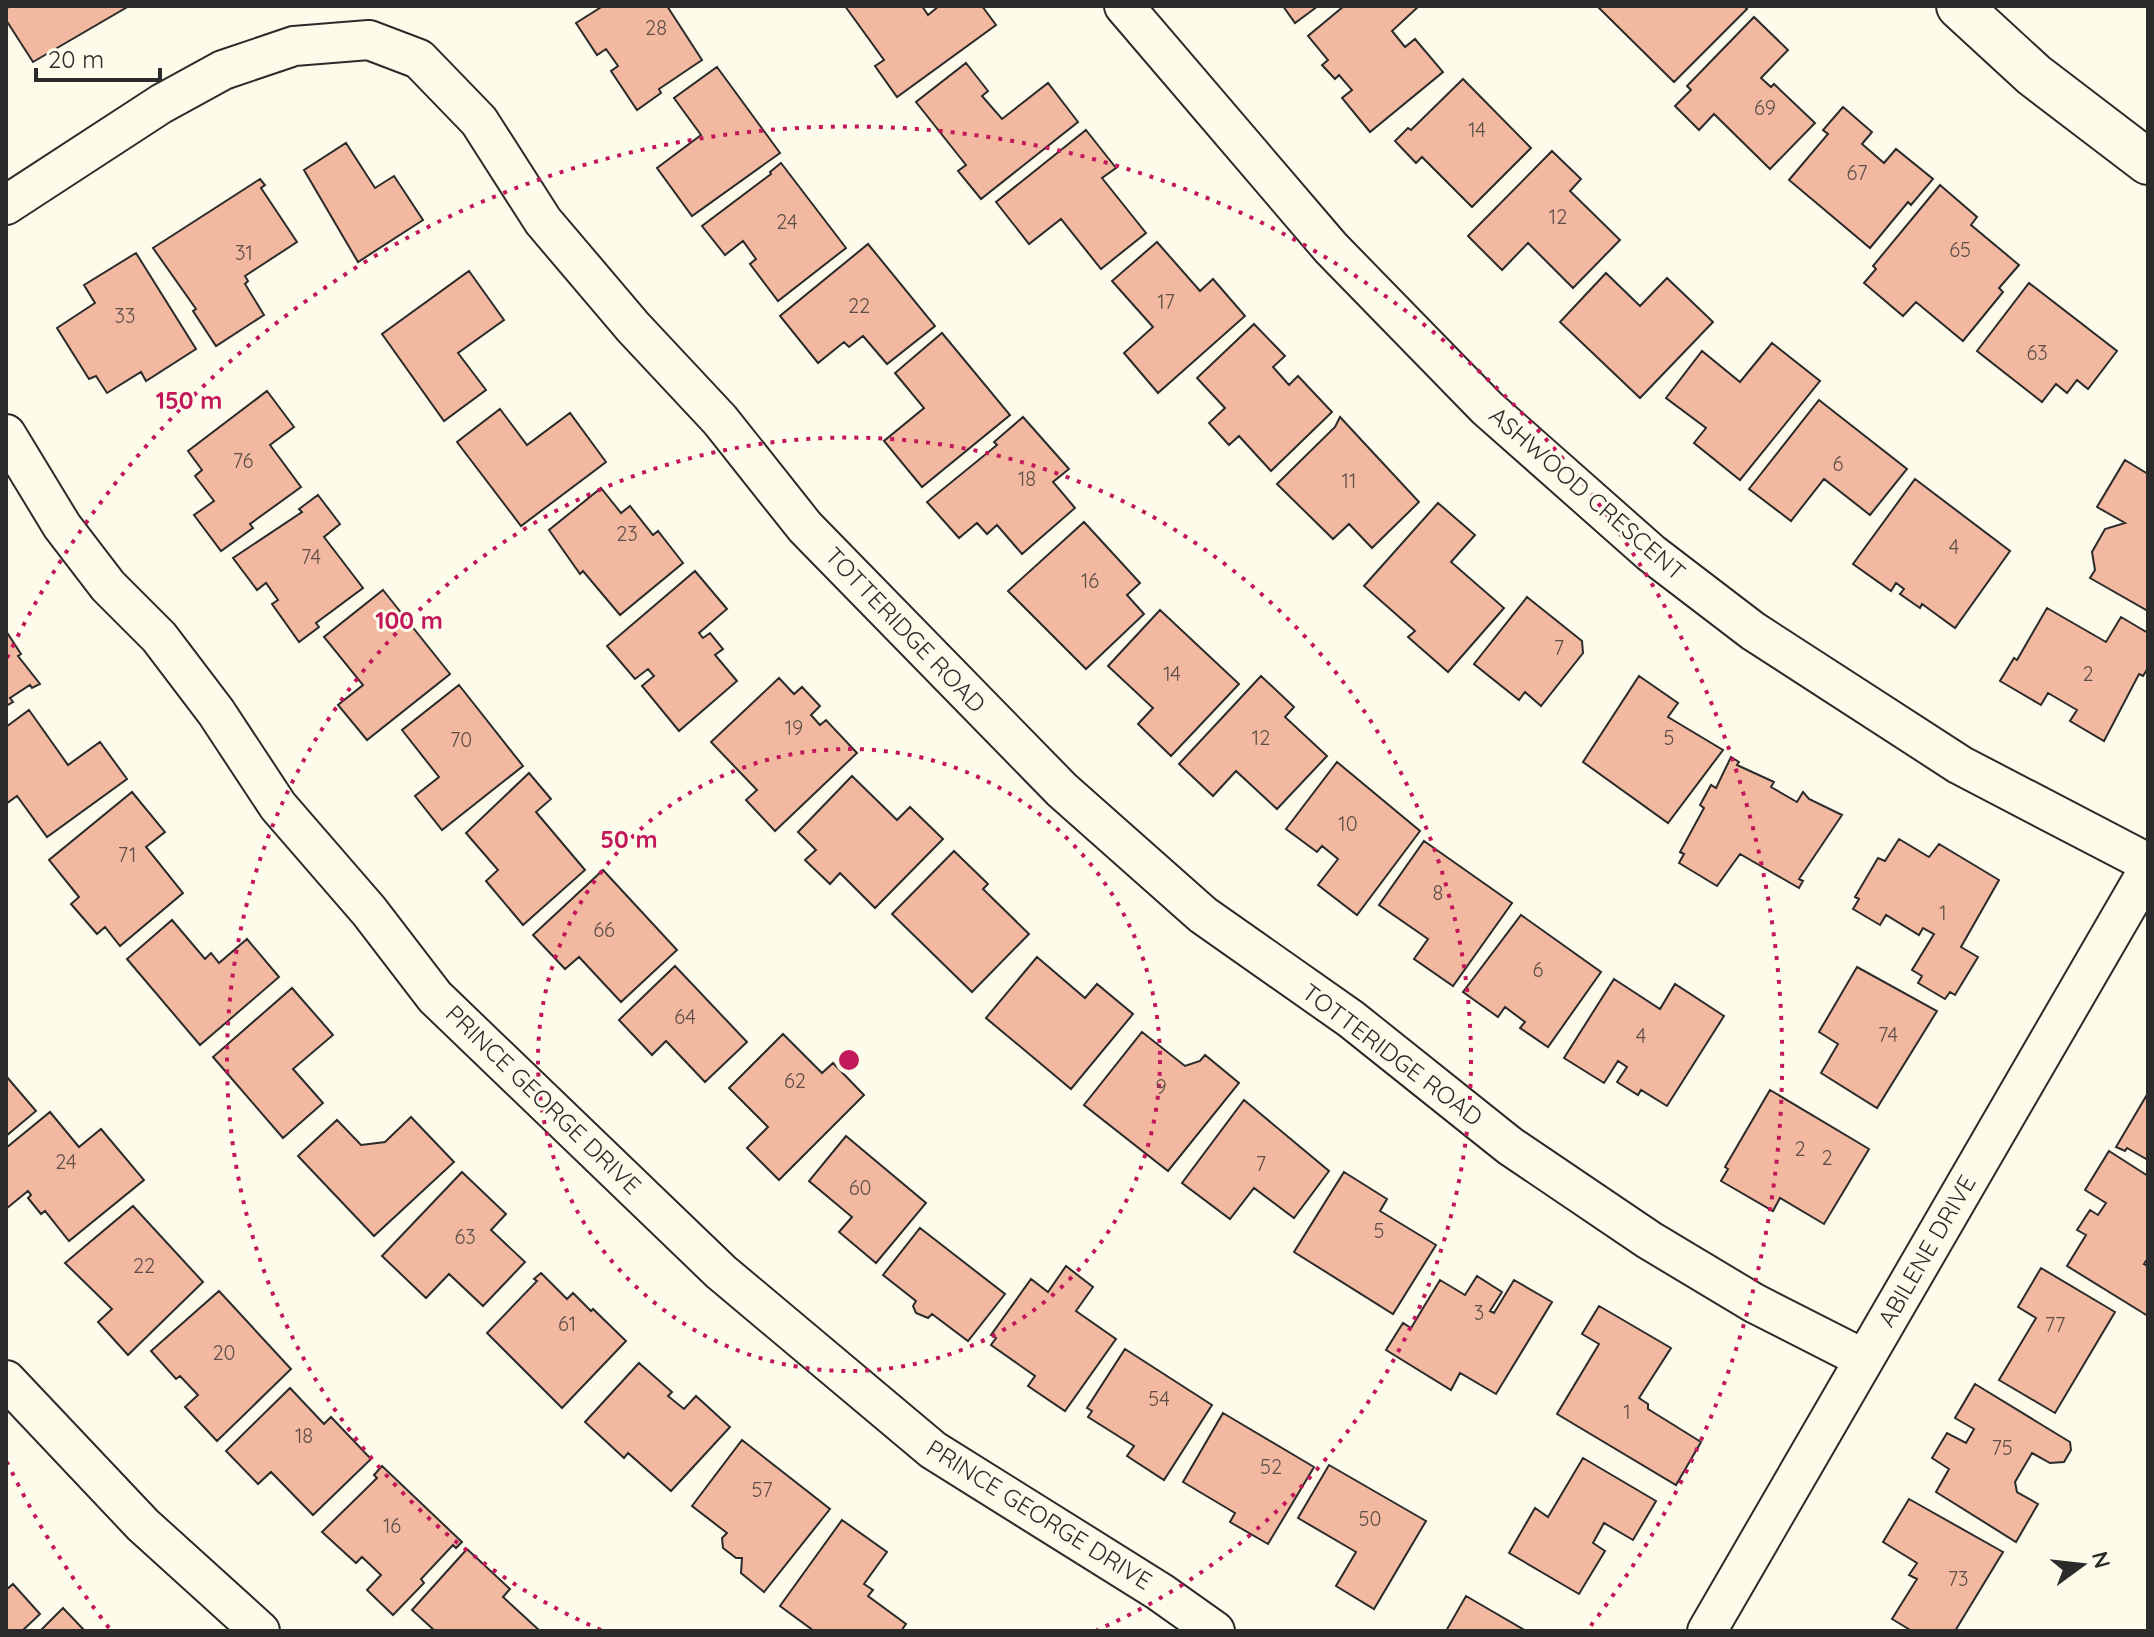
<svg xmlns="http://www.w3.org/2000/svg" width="2154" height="1637" font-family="Quicksand,sans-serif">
  <rect width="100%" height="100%" fill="#fdfbea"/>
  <path fill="#f2b8a0" stroke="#2b2b2b" stroke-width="2" d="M10,6H129L33,62L6,20V9Z
    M603,6H667L702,60L659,89L661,93L637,110L611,71L618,66L606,49L597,55L576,23Z
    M845,6H922L928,15L939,6H982L996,25L897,97L875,66L884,60Z
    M1283,6H1318L1295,23Z
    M1344,6H1419L1392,31L1405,47L1415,39L1443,72L1370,132L1342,98L1352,90L1339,75L1335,79L1322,65L1328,60L1308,36Z
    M1597,6H1744L1747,9L1674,82Z
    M1754,17L1788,50L1761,78L1771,87L1774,84L1815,123L1770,169L1714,114L1699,130L1675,106L1691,90L1687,86Z
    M966,63L988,91L982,96L1002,119L1048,83L1078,122L981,199L958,171L966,165L916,102Z
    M717,67L780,153L692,216L657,168L701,135L674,98Z
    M1463,79L1531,148L1472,207L1422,157L1416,163L1395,141L1408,128L1411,130Z
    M1843,107L1872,132L1862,144L1884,163L1896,149L1933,179L1911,205L1908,202L1870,248L1789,180L1828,134L1823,130Z
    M1086,130L1116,168L1102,178L1146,233L1101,269L1061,219L1029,244L996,202Z
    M346,143L375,188L394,176L423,220L358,262L304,170Z
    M1552,151L1581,179L1570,191L1620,240L1573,288L1528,243L1502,270L1468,236Z
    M781,163L846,248L778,301L750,264L756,259L743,241L725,255L702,226L771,174L770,172Z
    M260,179L265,185L261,188L297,242L245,276L248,281L245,284L264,315L216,346L193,311L196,309L153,248Z
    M1940,185L1977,217L1971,225L2019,265L1999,288L2003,292L1963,341L1916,302L1903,316L1864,283L1876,269L1873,266Z
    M1157,242L1200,291L1213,279L1245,316L1158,393L1124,353L1153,327L1112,281Z
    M868,244L935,326L887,364L863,336L849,347L844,342L818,363L780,316Z
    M136,253L196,349L146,381L141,372L107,393L96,376L89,379L57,328L95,303L84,285Z
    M469,271L504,320L458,353L486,390L444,421L382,334Z
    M1606,273L1640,306L1667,278L1713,322L1640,398L1560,322Z
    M2029,283L2117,351L2088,389L2077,380L2067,393L2056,384L2042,402L1977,351Z
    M1254,324L1285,356L1273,367L1289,385L1298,376L1332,412L1271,471L1239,436L1229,445L1209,423L1225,408L1197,378Z
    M942,333L1010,415L922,487L884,441L924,408L895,373Z
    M1772,343L1820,381L1740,480L1694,443L1706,428L1666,398L1702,351L1740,382Z
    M267,391L294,427L270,445L301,487L250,524L253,528L221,551L194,515L214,501L195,476L202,470L188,451Z
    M1819,400L1907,469L1870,515L1824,479L1791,521L1749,489Z
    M500,409L527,445L570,413L606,462L521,526L457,442Z
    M1023,417L1069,469L1053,482L1075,508L1022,554L997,525L987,534L977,523L959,538L927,502L997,445L994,442Z
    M1340,417L1419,502L1372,548L1349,524L1333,539L1277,484L1335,427Z
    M2125,460L2148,474V611L2090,578L2095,570L2092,552L2105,529L2125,523L2097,507Z
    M1915,479L2010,551L1955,628L1922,604L1920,608L1900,594L1904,589L1896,583L1891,591L1853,564Z
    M601,488L621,513L630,506L653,535L658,531L683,563L620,615L583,571L580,574L549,530Z
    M318,495L340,524L324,537L363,588L316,623L319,627L299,642L272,604L278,600L266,583L257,590L233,558L302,512L299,509Z
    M1438,503L1475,535L1451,562L1504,608L1448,672L1408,637L1415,631L1364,586Z
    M1084,522L1140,583L1127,595L1144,614L1086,669L1008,591Z
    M695,571L727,609L699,633L703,638L710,633L723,649L715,655L737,681L679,731L642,686L654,676L648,669L635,679L607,646Z
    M383,590L450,674L367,740L338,705L363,685L324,637Z
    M1527,597L1582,641L1583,653L1541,706L1525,692L1519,700L1474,664Z
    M2047,608L2106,642L2121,617L2148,633V668L2143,676L2139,674L2104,741L2070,721L2077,710L2048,693L2041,705L2000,681L2014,658L2017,660Z
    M1160,610L1239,684L1171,756L1138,724L1153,708L1108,666Z
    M6,631L21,654L18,656L40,684L32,688L30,685L10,698L13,702L6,706Z
    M1261,676L1294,707L1285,717L1327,756L1277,809L1236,771L1213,796L1179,764Z
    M1639,676L1678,703L1668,717L1723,750L1668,823L1583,762Z
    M779,678L794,694L802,687L820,706L811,715L820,725L826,720L857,753L775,831L746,800L757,790L711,742Z
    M459,685L523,766L442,830L415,796L439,777L402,730Z
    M29,710L68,765L100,742L127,779L47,837L17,796L6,804V727Z
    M1731,757L1739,762L1737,765L1774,782L1771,787L1797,802L1803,792L1809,799L1842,815L1799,879L1803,881L1799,888L1740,854L1717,886L1679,863L1684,854L1680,852L1704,808L1700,805L1711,785L1716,788Z
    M1337,762L1420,831L1357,915L1318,885L1338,859L1322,846L1317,852L1286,829Z
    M529,773L551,799L536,812L585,870L523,925L486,881L498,870L466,833Z
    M852,776L897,820L910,807L943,839L875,908L840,873L830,884L805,860L816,850L798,832Z
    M132,792L165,832L146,847L183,893L120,946L105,927L97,934L71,904L79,897L49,860Z
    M1899,839L1929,857L1939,844L1999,880L1961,947L1978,957L1955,995L1950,992L1945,999L1918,983L1922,976L1912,970L1934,934L1923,928L1919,935L1886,915L1880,925L1853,909L1859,899L1855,897L1878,858L1885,861Z
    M1424,841L1512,903L1453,986L1414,959L1428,939L1379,905Z
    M954,851L988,884L983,889L1029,934L972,992L892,914Z
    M603,870L677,950L621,1002L579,957L565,969L533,935Z
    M1521,915L1601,972L1548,1047L1520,1028L1525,1022L1505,1007L1498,1017L1463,992Z
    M172,920L205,959L211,953L219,963L247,939L279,977L200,1045L127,959Z
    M1037,957L1085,998L1097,984L1133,1014L1071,1089L986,1018Z
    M675,966L747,1042L705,1082L666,1041L652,1055L619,1020Z
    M1857,967L1937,1011L1877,1108L1821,1073L1838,1044L1819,1032Z
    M1614,979L1660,1009L1675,984L1724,1016L1667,1106L1641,1090L1638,1095L1617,1082L1627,1067L1618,1061L1604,1083L1564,1058Z
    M292,988L333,1035L293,1069L323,1103L283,1138L213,1057Z
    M1142,1032L1185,1066L1200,1061L1205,1055L1239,1083L1168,1171L1084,1105Z
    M783,1034L822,1073L833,1063L864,1095L779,1180L747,1148L768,1127L729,1088Z
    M6,1076L36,1111L6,1136Z
    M1770,1090L1869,1149L1824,1224L1780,1198L1773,1211L1721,1181L1728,1169L1725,1167Z
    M2148,1093V1160L2127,1148L2125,1151L2116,1147Z
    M1244,1100L1329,1171L1294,1218L1254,1188L1230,1219L1182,1183Z
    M50,1112L79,1147L101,1129L144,1180L69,1241L45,1211L41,1214L28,1198L31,1195L28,1191L6,1209V1148Z
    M411,1117L454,1162L374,1236L298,1156L337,1120L361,1145L385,1142Z
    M846,1136L926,1203L876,1263L839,1232L852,1217L809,1181Z
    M2109,1151L2148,1176V1258L2144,1264L2148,1266V1316L2067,1266L2086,1235L2077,1230L2090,1210L2098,1215L2106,1203L2085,1190Z
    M462,1172L506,1214L491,1230L525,1262L483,1306L449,1274L426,1298L382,1256Z
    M1344,1172L1387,1199L1380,1211L1436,1245L1393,1314L1294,1252Z
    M133,1206L203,1282L128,1355L98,1322L112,1309L65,1263Z
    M920,1228L1005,1294L968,1341L932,1314L928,1318L916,1313L913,1306L916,1301L883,1275Z
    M1066,1266L1093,1287L1076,1311L1116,1339L1065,1411L1028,1386L1035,1376L991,1345L996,1338L991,1335L1031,1279L1048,1292Z
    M2041,1268L2115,1312L2055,1413L1999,1380L2036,1318L2018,1307Z
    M541,1273L567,1299L573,1293L591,1311L593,1309L626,1341L562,1408L487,1333L537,1281L534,1279Z
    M1477,1276L1502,1292L1490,1311L1494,1313L1514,1280L1552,1302L1496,1394L1460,1373L1451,1390L1386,1350L1403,1323L1411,1328L1440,1280L1465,1295Z
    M219,1291L291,1369L217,1441L185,1407L198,1395L180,1376L176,1379L151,1351Z
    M1599,1306L1671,1348L1639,1398L1648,1404V1409L1701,1442L1676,1485L1557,1414L1599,1344L1582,1334Z
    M1125,1349L1212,1405L1164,1480L1127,1456L1134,1446L1088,1417L1092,1411L1087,1408Z
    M639,1363L672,1392L668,1396L684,1409L696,1396L730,1427L671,1491L628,1453L624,1458L585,1422Z
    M1975,1384L2070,1442L2071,1450L2064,1462L2050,1463L2032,1453L2015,1482L2017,1492L2038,1504L2016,1542L1936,1492L1949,1469L1932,1458L1947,1433L1966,1443L1974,1429L1955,1418Z
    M290,1388L324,1424L331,1417L371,1459L313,1515L271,1472L258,1484L226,1451Z
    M1223,1413L1314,1467L1268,1544L1230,1522L1235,1513L1183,1482Z
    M742,1440L830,1509L764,1592L741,1573L742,1558H736L723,1548L722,1538L727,1533L692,1506Z
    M1583,1458L1656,1501L1633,1540L1604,1523L1593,1543L1605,1551L1579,1594L1509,1553L1535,1508L1548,1517Z
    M1329,1465L1426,1521L1374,1609L1336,1586L1356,1552L1298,1518Z
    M382,1466L462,1542L456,1548L453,1545L421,1579L424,1583L393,1615L367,1590L381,1575L362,1557L356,1563L322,1532L377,1478L374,1475Z
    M1909,1499L2003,1552L1955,1631H1912L1892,1619L1917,1579L1909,1575L1917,1563L1883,1542Z
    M842,1520L887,1552L864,1584L873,1590L868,1596L906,1624L901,1631H814L780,1606Z
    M467,1549L510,1589L503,1597L540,1631H435L412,1610Z
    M13,1584L40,1614L22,1631H6V1590Z
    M1466,1596L1526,1631H1446Z
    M63,1608L85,1631H40Z"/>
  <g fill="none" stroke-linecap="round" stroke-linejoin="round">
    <defs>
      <path id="street" d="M1124,6L1331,248L1487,408L1651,553L1753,631L1960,765L2148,863
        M6,205L161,104L223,70L294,46L369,40L419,59L479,121L543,221L633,327L720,420L805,527L1062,790L1203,915L1351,1019L1510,1146L1649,1240L1754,1303L1864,1359
        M6,434L62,526L108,586L159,637L216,712L278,806L369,911L435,997L721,1272L933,1450L1160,1592L1215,1631
        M6,1380L143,1525L260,1631
        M1707,1631L2148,870"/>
      <path id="secondary" d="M1959,6L2034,75L2148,162"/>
    </defs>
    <use href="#street" stroke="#2b2b2b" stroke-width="42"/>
    <use href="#secondary" stroke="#2b2b2b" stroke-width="48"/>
    <use href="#street" stroke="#fdfbea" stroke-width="38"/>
    <use href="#secondary" stroke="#fdfbea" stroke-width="44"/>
  </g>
  <g fill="none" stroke="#c2185b" stroke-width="4" stroke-dasharray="4 8">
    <circle cx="849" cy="1060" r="311"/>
    <path d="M601 1630A622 622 0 1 1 1097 1630"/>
    <path d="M109 1628A933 933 0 0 1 7 1462M7 658A933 933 0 1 1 1589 1628"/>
  </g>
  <g text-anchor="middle" stroke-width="6" stroke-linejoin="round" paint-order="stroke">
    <g font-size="20" fill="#5d4e48">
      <text x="656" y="35">28</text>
      <text x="1765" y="115">69</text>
      <text x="1477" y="137">14</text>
      <text x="1857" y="180">67</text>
      <text x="1558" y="224">12</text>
      <text x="787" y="229">24</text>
      <text x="1960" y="257">65</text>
      <text x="244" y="260">31</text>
      <text x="1166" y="309">17</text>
      <text x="859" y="313">22</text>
      <text x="125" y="323">33</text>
      <text x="2037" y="360">63</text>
      <text x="243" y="468">76</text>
      <text x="1838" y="471">6</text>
      <text x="1027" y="486">18</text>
      <text x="1349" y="488">11</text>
      <text x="627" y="541">23</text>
      <text x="1954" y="554">4</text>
      <text x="311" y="564">74</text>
      <text x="1090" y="588">16</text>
      <text x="1559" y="655">7</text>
      <text x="1172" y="681">14</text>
      <text x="2088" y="681">2</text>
      <text x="794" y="735">19</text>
      <text x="1261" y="745">12</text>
      <text x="1669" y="745">5</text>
      <text x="461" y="747">70</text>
      <text x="1348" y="831">10</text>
      <text x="127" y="862">71</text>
      <text x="1438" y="900">8</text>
      <text x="1943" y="920">1</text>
      <text x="604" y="937">66</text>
      <text x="1538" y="977">6</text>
      <text x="685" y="1024">64</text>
      <text x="1888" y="1042">74</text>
      <text x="1641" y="1043">4</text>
      <text x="795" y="1088">62</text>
      <text x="1161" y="1094">9</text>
      <text x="1800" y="1156">2</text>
      <text x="1827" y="1165">2</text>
      <text x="66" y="1169">24</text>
      <text x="1261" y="1171">7</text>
      <text x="860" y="1195">60</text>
      <text x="1379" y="1238">5</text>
      <text x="465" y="1244">63</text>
      <text x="144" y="1273">22</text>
      <text x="1479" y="1320">3</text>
      <text x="567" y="1331">61</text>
      <text x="2055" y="1332">77</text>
      <text x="224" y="1360">20</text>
      <text x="1159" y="1406">54</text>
      <text x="1627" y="1419">1</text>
      <text x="304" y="1443">18</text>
      <text x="2002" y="1455">75</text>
      <text x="1271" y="1474">52</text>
      <text x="762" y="1497">57</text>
      <text x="1370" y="1526">50</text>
      <text x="392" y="1533">16</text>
      <text x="1958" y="1586">73</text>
    </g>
    <g font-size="24" fill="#2b2b2b" stroke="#fdfbea">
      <text transform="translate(1587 494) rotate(41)" y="8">ASHWOOD CRESCENT</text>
      <text transform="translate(905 630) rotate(46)" y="8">TOTTERIDGE ROAD</text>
      <text transform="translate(1392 1055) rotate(37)" y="8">TOTTERIDGE ROAD</text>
      <text transform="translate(543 1100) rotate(44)" y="8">PRINCE GEORGE DRIVE</text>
      <text transform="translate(1927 1251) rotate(-60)" y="8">ABILENE DRIVE</text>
      <text transform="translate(1039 1515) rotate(32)" y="8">PRINCE GEORGE DRIVE</text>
    </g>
  </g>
  <circle cx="849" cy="1060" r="12" fill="#c2185b" stroke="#fdfbea" stroke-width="4"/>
  <g font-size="24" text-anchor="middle" font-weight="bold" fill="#c2185b" stroke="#fdfbea" stroke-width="6" stroke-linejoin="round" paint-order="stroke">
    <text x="189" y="409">150 m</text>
    <text x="409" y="629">100 m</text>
    <text x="629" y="848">50 m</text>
  </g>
  <rect width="2154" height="1637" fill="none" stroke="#2b2b2b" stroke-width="16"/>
  <g transform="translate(2082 1565) rotate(75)" stroke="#fdfbea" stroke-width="6" paint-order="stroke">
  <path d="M0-6L14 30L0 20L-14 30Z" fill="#2b2b2b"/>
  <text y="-12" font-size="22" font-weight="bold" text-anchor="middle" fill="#2b2b2b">N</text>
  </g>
  <path d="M36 68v12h124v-12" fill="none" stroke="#2b2b2b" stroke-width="4"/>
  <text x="48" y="68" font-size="24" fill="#2b2b2b" stroke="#fdfbea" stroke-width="6" paint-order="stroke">20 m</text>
</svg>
